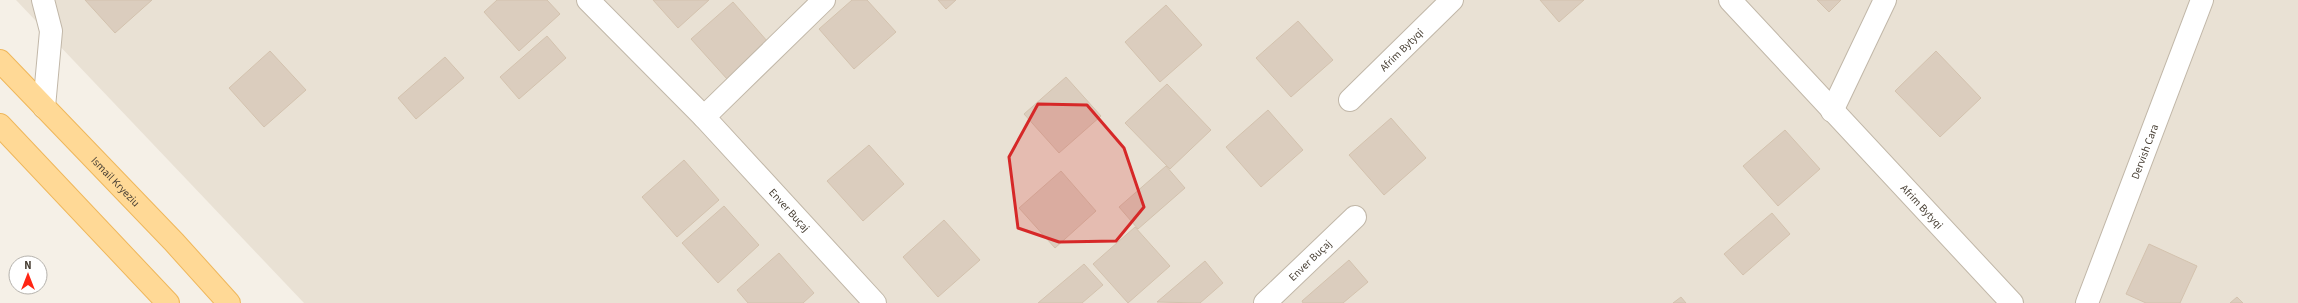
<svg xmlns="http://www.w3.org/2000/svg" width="2298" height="303" font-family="'Source Sans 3',sans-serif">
  <rect width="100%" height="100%" fill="#f5f0e7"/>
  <path fill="#e9e1d4" d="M16,0H2298V303H304Z"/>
  <path fill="#dbcdbe" stroke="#d3c2ae" d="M85,0H152L115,33Z
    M497,0H547L560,14L519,51L484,12Z
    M653,0H709L678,28Z
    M852,0H867L896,32L854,69L819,29Z
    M938,0H956L946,9Z
    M1540,0H1584L1559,22Z
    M1817,0H1841L1829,12Z
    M733,2L768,42L727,79L691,39Z
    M1166,5L1202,45L1160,82L1125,42Z
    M1298,21L1333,60L1291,97L1256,58Z
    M547,36L566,58L519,99L500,77Z
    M270,51L306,90L264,127L229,88Z
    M1936,51L1981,98L1940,137L1895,91Z
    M445,57L464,78L416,119L398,98Z
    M1066,77L1101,116L1059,153L1024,114Z
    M1167,84L1211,130L1170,169L1125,123Z
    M1268,110L1303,150L1261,187L1226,147Z
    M1391,118L1426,158L1384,195L1349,155Z
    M1785,130L1820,169L1778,206L1743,166Z
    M869,145L904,184L863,221L827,181Z
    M684,160L719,200L677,237L642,197Z
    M1166,166L1185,188L1138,229L1119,207Z
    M1061,171L1096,211L1055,248L1019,208Z
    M724,206L759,245L718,283L682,243Z
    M1772,213L1790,234L1743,275L1724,254Z
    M944,220L980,260L938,297L903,257Z
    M1135,227L1170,266L1128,303L1093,264Z
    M2149,244L2197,266L2180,303H2146L2126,294Z
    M779,253L814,293L803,303H748L737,290Z
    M1349,260L1368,282L1343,303H1303L1302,301Z
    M1205,261L1223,283L1200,303L1157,302Z
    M1084,264L1103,285L1082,303H1038Z
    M1681,297L1686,303H1673Z
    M2237,297L2243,303H2230Z"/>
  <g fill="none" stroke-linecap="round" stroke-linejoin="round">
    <defs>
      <g id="minor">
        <path d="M43,0L51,31L44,107"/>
        <path id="s1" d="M588,0L704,117L875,303"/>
        <path id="s2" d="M1730,0L2012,303"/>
        <path id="s3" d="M1350,100L1452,0"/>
        <path d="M1832,111L1885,0"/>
        <path d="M704,117L824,0"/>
        <path id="s4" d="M1265,303L1355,217"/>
        <path id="s5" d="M2087,303L2202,0"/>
      </g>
      <g id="major">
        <path id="s6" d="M0,61L174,242L229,303"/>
        <path d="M0,125L168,303"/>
      </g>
    </defs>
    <use href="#minor" stroke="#c1b7a8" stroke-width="24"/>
    <use href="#major" stroke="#efb75b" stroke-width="24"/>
    <use href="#minor" stroke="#fff" stroke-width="22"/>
    <use href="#major" stroke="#ffd996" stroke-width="22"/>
  </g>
  <path fill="#d62828" fill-opacity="0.2" stroke="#d62828" stroke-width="3" stroke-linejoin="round" d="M1038,104L1087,105L1124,148L1144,207L1116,241L1059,242L1018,228L1009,157Z"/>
  <g text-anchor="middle" stroke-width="3" stroke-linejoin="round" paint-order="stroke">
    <g font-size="11" fill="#494035" stroke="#fff">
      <text dy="4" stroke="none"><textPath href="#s3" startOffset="72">Afrim Bytyqi</textPath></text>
      <text dy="4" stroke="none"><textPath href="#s5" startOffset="162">Dervish Cara</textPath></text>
      <text dy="4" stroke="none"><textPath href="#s6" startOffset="167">Ismail Kryeziu</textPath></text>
      <text dy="4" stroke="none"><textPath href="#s2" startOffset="282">Afrim Bytyqi</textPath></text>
      <text dy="4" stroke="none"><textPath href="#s1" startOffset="291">Enver Buçaj</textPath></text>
      <text dy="4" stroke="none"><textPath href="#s4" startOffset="62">Enver Buçaj</textPath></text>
    </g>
  </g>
  <g transform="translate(28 275)"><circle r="19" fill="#ffffff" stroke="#b6b3ae"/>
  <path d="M0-3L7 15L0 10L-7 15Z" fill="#ff2514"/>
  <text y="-6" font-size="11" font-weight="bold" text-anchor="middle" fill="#494035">N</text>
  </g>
</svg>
